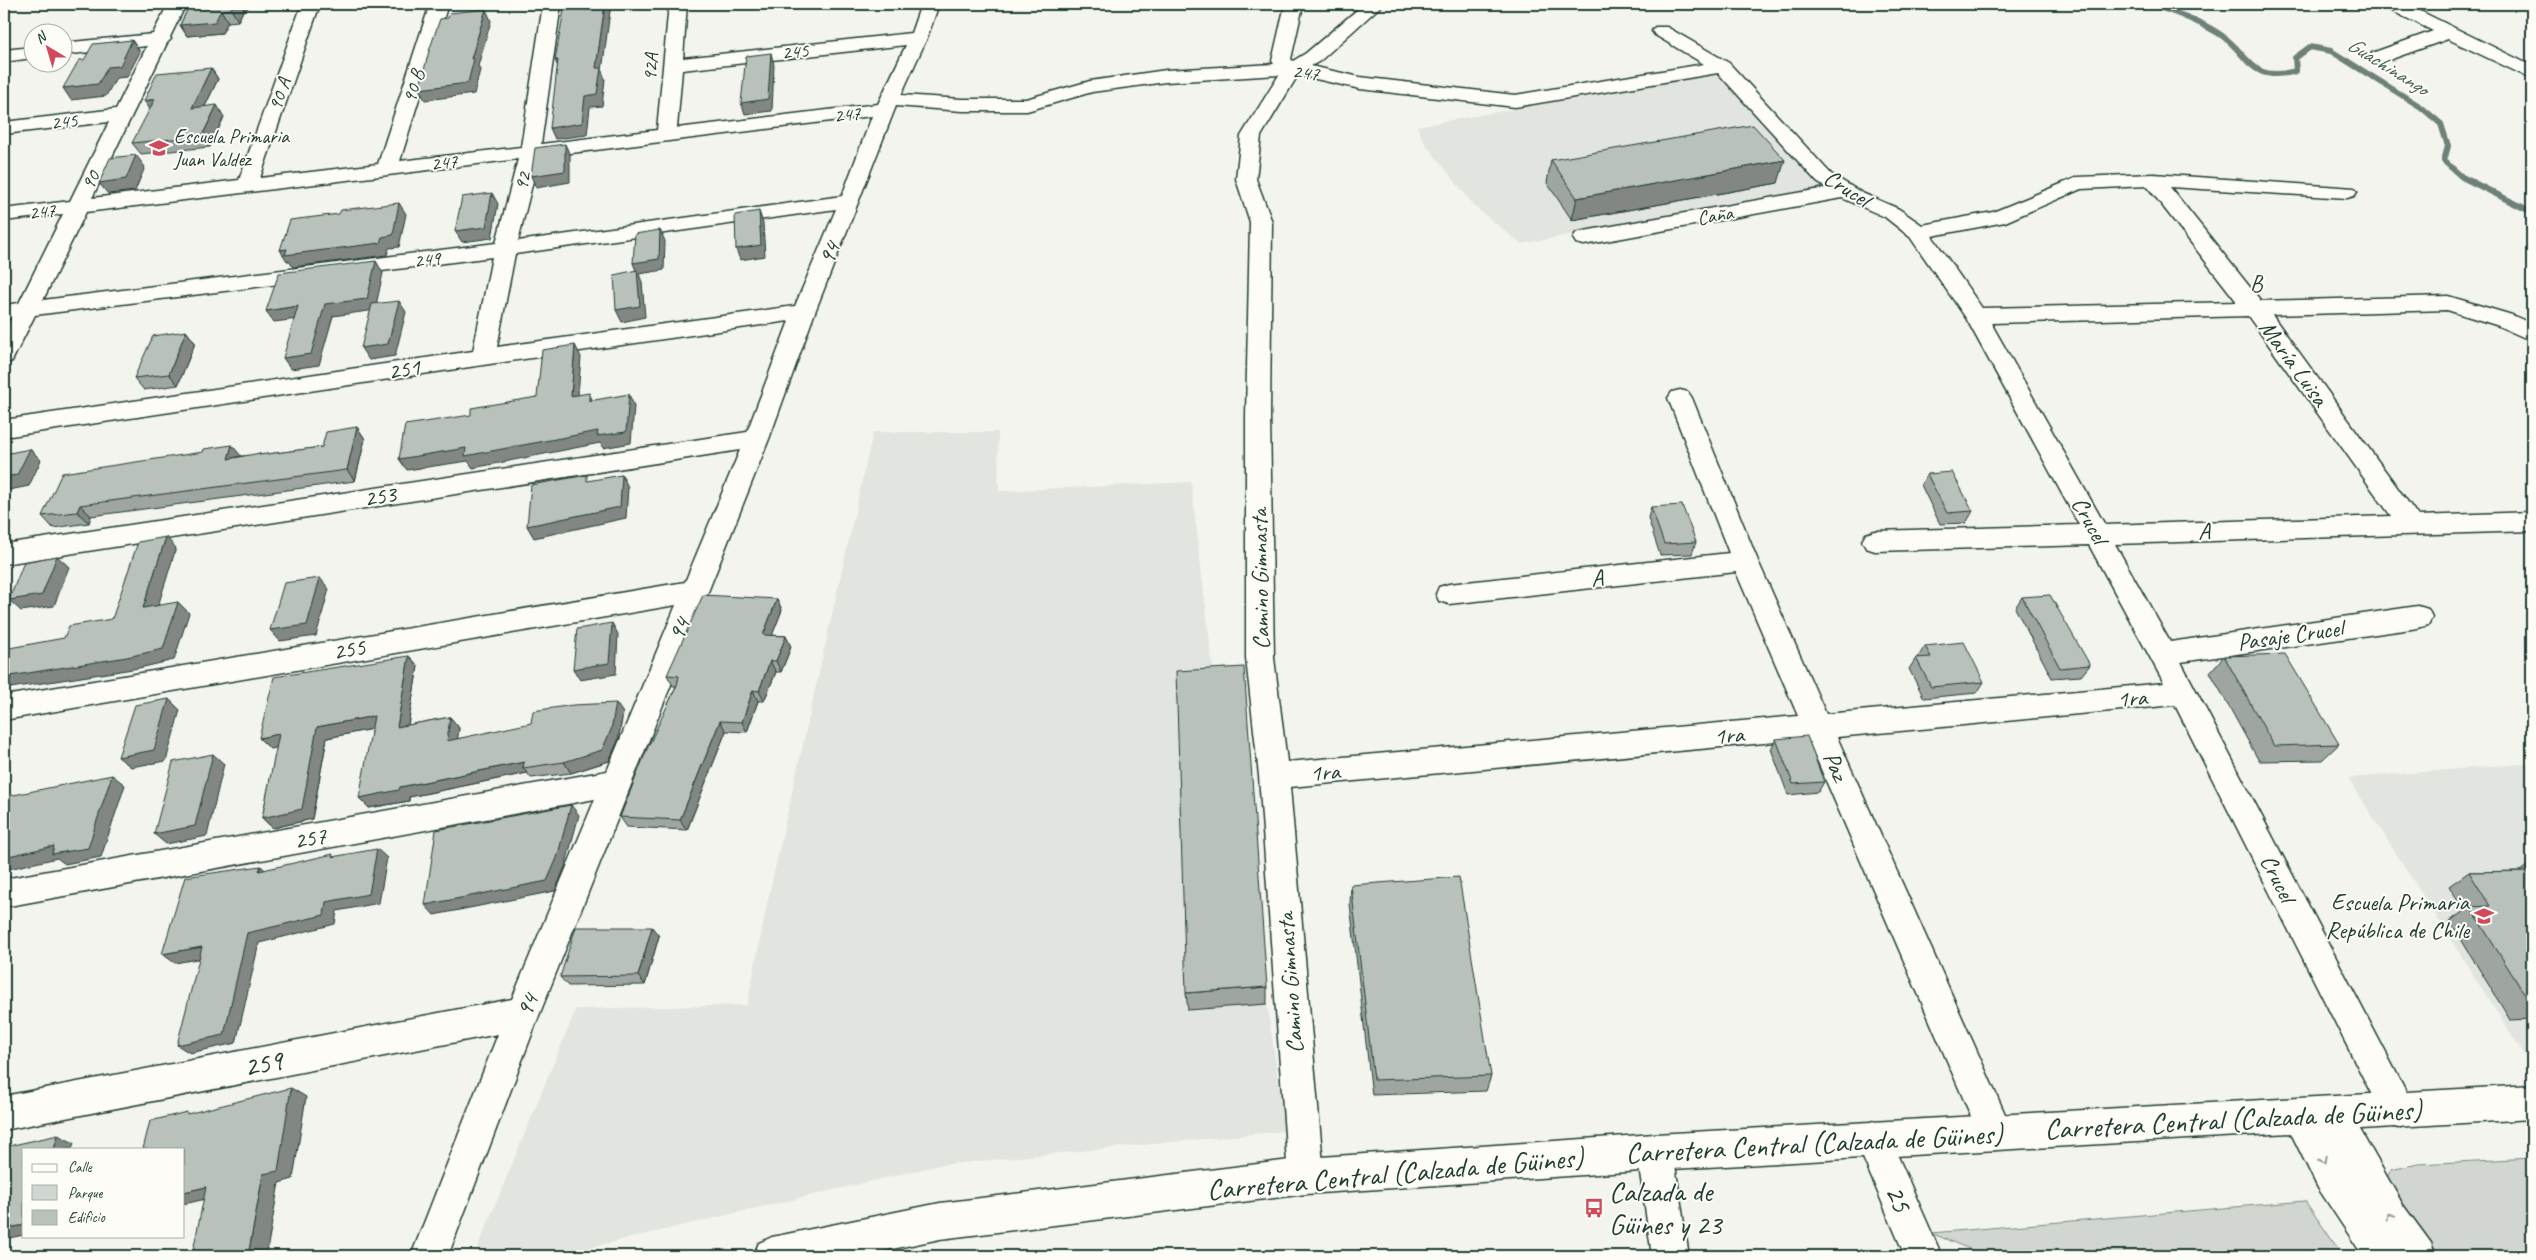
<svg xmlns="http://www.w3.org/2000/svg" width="2536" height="1260" font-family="Caveat,sans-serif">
  <rect width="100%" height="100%" fill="#f4f4ef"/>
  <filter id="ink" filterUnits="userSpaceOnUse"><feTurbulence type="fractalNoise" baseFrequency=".02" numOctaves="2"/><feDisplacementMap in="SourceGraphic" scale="10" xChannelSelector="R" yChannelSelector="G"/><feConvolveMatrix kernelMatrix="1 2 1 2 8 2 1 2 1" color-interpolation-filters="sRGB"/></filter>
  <g filter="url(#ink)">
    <path fill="#e2e5df" d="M1717,73L1822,188L1521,244L1475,207L1424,142L1417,126Z
      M873,432H998L999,491L1191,482L1214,677L1244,687L1267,1004L1286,1131L940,1165L554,1256H474L576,1009L747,1005L768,899Z
      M2532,763V1054L2524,1055L2348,778Z"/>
    <path fill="#d1d6d1" stroke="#788a82" d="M2532,1158V1256H2440L2394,1196L2386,1179L2391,1170L2418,1164Z
      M2305,1201L2343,1256H1986L1931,1233Z"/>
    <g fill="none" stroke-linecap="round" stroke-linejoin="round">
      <path stroke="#6e8179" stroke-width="6" d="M2150,4C2174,12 2197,20 2218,33C2251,53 2247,84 2296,71L2295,58L2310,47L2331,51L2421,107L2441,124L2448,146L2444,161L2462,177L2532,212"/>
      <defs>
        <path id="minor" d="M168,4H186L170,37L171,39L167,43L92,198L239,180L302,4H320L260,178L378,164L430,4H448L400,161L521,147L543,4H561L541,144L657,130L669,4H687L683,58L911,33L921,4H939L927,38L901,95L962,99H1026L1090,81L1166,70L1274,64L1272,61L1284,9L1288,4H1306L1302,10L1291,59L1293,61L1306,53L1364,4H1383L1320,61L1311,66L1360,77L1515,95L1704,64L1655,35L1652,31L1655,27H1667L1729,63L1831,174L1862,193L1899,209L1922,225L1993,212L2078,177L2153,174L2354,188L2357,192L2354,196L2347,198L2170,187L2261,301L2448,296L2512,315L2532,324V341L2496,325L2447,310L2272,315L2418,516L2532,512V531L2115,544L2170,642L2418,606L2428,609L2432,617L2428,625L2418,628L2181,662L2410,1099L2415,1111L2410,1123L2398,1128L2386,1123L2175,705L1837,737L2013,1132L2007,1144L1995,1150L1983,1144L1808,739L1290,787L1324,1176L1319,1189L1306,1194L1293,1189L1288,1176L1259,776L1246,658V416L1250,222L1236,179L1241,136L1279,75L1166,82L1092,92L1027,111H962L896,106L815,312L769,439L540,1013L448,1256H411L498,1034L4,1130V1096L512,999L595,799L4,907V879L607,771L676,605L4,720V696L685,582L740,450L4,564V544L747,432L789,321L483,365L4,437V420L473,351L492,257L35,315L12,361L4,364V333L11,318L4,319V305L19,303L63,214L4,221V209L70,201L109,122L4,134V122L116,109L147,46L62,55V43L153,34ZM906,45L878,104L677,128L682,70ZM1718,73L1817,182L1826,188L1584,231L1576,233L1573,238L1576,243L1584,245L1842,198L1885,217L1910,237L1966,318L2079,525L1875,531L1866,534L1862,541L1866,548L1875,551L2089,545L2164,683L1826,714L1758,561L1692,398L1688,392L1680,390L1672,392L1668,398L1729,553L1449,584L1439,587L1436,594L1439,601L1449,604L1736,572L1798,716L1287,762L1274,658L1270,416L1272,222L1256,179L1261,136L1298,75L1360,89L1515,107ZM872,116L842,196L518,241L539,157ZM518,159L496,243L43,300L86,212ZM2147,186L2237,302L1982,308L1932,236L2005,222L2081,189ZM836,209L795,306L497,347L515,254ZM2248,316L2391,516L2105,525L1991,323Z
          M2383,4H2406L2532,66V79L2448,39L2386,61H2372L2370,57L2372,53L2433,31L2386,8Z
          M32,47V58L4,62V50Z
          M2333,1098L2345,1103L2403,1205L2431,1243L2436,1256H2363L2318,1188L2283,1117L2289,1105L2301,1099L2313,1105L2317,1111L2321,1103Z
          M1873,1121L1885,1127L1942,1256H1905L1855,1139L1861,1127Z
          M1655,1134L1668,1139L1673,1152L1689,1256H1652L1637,1152L1642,1139Z"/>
        <path id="major" d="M2532,1085V1119L1655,1170L1306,1194L940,1239L859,1256H753L759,1243L772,1237L940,1203L1306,1158L1655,1134Z"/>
      </defs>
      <use href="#minor" stroke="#1f3d34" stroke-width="3"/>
      <use href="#major" stroke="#1f3d34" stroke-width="3"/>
      <use href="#minor" fill="#fdfcf7" fill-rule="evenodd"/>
      <use href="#major" fill="#fdfcf7" fill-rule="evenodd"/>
    </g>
    <path fill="#9fa6a1" stroke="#1f3d34" d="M190,4H251L248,8L244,9L238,21L228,22L222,33L187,36L180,25Z
      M211,68L218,79L205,106L224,117L210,147L141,154L132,143Z
      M1551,160L1778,183L1572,220L1547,183Z
      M186,331L195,343L178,385L144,390L134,378Z
      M357,427L365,439L355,481L91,516L89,523L53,528L42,516L241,456L261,455L322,447Z
      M1927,474L1973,511L1966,523L1940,524L1921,485Z
      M1651,507L1696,542L1692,554L1660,555L1648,518Z
      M2022,597L2090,665L2081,676L2052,678L2015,608Z
      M777,599L782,610L772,635L786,636L791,647L781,672H776L764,701H758L747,732L726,731L687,830L627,827L620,817L676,686H673L667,675Z
      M1925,646L1984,682L1977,693L1924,698L1909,669L1916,658H1919L1918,657Z
      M409,656L418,666L408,725L450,717L459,728L457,739L623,713L618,741L609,761L571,773L531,778L527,773L409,797V801L369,808L371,729L327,738L312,819L273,828L262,818L277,747L270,749L259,738Z
      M2224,656L2339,744L2322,760L2259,761L2210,672Z
      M1776,739L1824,782L1818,792L1788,795L1771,749Z
      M2531,863H2532V1019L2510,1020L2450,921L2464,911L2449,886L2469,872L2520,871Z
      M1351,885L1491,1076L1486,1091L1372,1095L1350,904Z
      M659,936L645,985L568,986L560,977Z
      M1267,987V1004L1188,1010L1186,993Z"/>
    <path fill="#828783" stroke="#1f3d34" d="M234,4H241L244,9L238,21L231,9Z
      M246,4H251L248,8Z
      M605,4H611L602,71L605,79L602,106L590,107L587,135L555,139L550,128L585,96L596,68Z
      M486,9L491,21L478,66L480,70L474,94L425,100L419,89L471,59Z
      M221,10L228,22L222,33L187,36L180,25Z
      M132,40L140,52L127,77L116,78L106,96L71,100L63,88L108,67Z
      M771,53L774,65L772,111L745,114L741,103Z
      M555,60H558L560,72Z
      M211,68L218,79L199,119L192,108Z
      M155,99L152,112L144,101Z
      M217,105L224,117L210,147L202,136Z
      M565,144L570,155V182L536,188L531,176Z
      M136,155L145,167L135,191L108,194L99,183Z
      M1785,160L1778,183L1572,220L1577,198Z
      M492,193L498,204L492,238L462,242L455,231Z
      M399,203L406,214L399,247L389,248L387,255L293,267L289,261H287L280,250L382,237Z
      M759,211L763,223L765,256L740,260L736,249Z
      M660,230L665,241L664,270L639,274L642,282L645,317L622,322L616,310L637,273L633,263Z
      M376,261L383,273L375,310L333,316L319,365L291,369L283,358L325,304Z
      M399,301L406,312L395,356L369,360L361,348Z
      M298,306L306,318L274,322L266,311Z
      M186,331L195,343L178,385L169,374Z
      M575,345L581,357L577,408L571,396Z
      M589,393L595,405L589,401Z
      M629,394L634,406L631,443L603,448L600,443L473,468L468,461L407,470L399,459Z
      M357,427L365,439L355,481L347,470Z
      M232,445L241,456L228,459Z
      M30,449L41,460L29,486L4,491V477Z
      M622,475L628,487L626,518L534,538L527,526Z
      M80,505L91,516L89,523L77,512Z
      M166,537L176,548L154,619L143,608Z
      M57,556L69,567L54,606L21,611L9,600Z
      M320,578L329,589L316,636L280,641L270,630Z
      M777,599L782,610L768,646L763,635Z
      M178,602L189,613L174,660L139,668L4,689V677Z
      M612,623L618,634L616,674L580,680L573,669Z
      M786,636L791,647L781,672L776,661Z
      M409,656L418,666L406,737L397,727Z
      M770,661L776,672L764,701L759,691Z
      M753,690L758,701L747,732L742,722Z
      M169,699L180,710L166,761L131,767L118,757Z
      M616,703L623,713L618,741L609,761L571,773L564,762Z
      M374,716L383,727L327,738L312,819L273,828L262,818L317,727Z
      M450,717L459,728L456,752L447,741Z
      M720,721L726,731L687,830L680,820Z
      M279,734L290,745L270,749L259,738Z
      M213,754L224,764L207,836L166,844L154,834Z
      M524,762L523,768L527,773L409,797V801L369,808L359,798L400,787Z
      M112,775L125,785L101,857L65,864L57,858L4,870V857Z
      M571,805L579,815L565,867L555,891L434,915L425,905Z
      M377,849L387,858L379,903L337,911L335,924L259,943L236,1043L190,1053L177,1045L247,933L326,902Z
      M261,866L272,876L259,871Z
      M652,927L659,936L645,985L638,976Z
      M202,947L214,956L175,963L162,954Z
      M291,1088L306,1097L293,1179L279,1183L266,1256H248L263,1174Z
      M58,1135L74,1143L72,1149H54Z
      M206,1187L223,1195L184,1204V1192Z
      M24,1225V1235L4,1239V1229Z"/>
    <path fill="#b9c1bb" stroke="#1f3d34" d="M190,4H234L231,9L221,10L215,22L180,25Z
      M565,4H605L596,68H601L597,94L585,96L582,123L550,128L558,60H555Z
      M486,9L471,59H474L468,83L419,89L429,51L440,19L448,18L450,13Z
      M132,40L120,66L108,67L98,84L63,88L79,60H84L93,44Z
      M771,53L768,99L741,103L746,56Z
      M211,68L192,108L217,105L202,136L132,143L155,99L144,101L157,73Z
      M1753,125L1785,160L1577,198L1551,160Z
      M565,144V171L531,176L535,148Z
      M136,155L126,179L99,183L110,158Z
      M492,193L486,227L455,231L462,197Z
      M399,203L393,235L382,237L380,243L285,255L287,249L280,250L290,220L339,214L341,210Z
      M759,211L761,245L736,249L735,215Z
      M660,230L659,259L633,263L635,234Z
      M376,261L367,299L325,304L311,354L283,358L298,306L266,311L279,273Z
      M637,270L640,306L616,310L614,275Z
      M399,301L388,344L361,348L372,304Z
      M186,331L169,374L134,378L153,336Z
      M575,345L571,396L589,393V401L629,394L626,432L597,436L598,431L465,456L466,448L399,459L405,425L471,415V408L537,397L542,350Z
      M357,427L347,470L80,505L77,512L42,516L62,473L203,452L204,449L232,445L228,459L260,453L259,455L322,447L326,432Z
      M30,449L17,475L4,477V454Z
      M1952,472L1973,511L1947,513L1927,474Z
      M587,475V481L622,475L620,507L527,526L531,485Z
      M1682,505L1696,542L1664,544L1651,507Z
      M166,537L143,608L178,602L163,649L127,657L4,677V649L64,638L69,626L112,619L138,542Z
      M57,556L42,595L9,600L24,562Z
      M320,578L307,625L270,630L284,583Z
      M703,595L777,599L763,635L786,636L776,661H770L759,691L753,690L742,722L720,721L680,820L620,817L647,749L677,685L679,676L667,675Z
      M2050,595L2090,665L2060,668L2022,597Z
      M612,623L609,663L573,669L577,629Z
      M1964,642L1984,682L1931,687L1916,658L1931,657L1925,646Z
      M2285,654L2339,744L2274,746L2224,656Z
      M409,656L397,727L450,717L447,741L531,723L533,711L573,705L616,703L611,730L602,750L564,762L523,768L524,762L400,787L399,790L359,798L374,716L317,727L302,809L262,818L279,734L259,738L274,677Z
      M1244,667L1267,987L1186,993L1176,671Z
      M169,699L154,750L118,757L135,705Z
      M1807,736L1824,782L1793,784L1776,739Z
      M213,754L195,826L154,834L173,762Z
      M112,775L88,848L52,854L54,846L4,857V797Z
      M571,805L557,858L547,881L425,905L436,830Z
      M377,849L369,894L326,902L324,915L247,933L224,1035L177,1045L202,947L162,954L185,877L261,866L259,871L333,854L332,857Z
      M2532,871V931H2526L2532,940V1006L2470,907L2490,906L2469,872Z
      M1459,877L1491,1076L1374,1080L1351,885Z
      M576,927H652L638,976L560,977Z
      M291,1088L278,1171L263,1174L248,1256H192L206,1187L184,1192V1149H143L150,1121L187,1112V1114Z
      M58,1135L54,1149H24V1225L4,1229V1147Z"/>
    <defs><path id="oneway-chevron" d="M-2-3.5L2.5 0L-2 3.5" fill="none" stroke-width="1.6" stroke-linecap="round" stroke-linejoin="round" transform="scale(1.25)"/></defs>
    <g stroke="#8e9c96">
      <use href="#oneway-chevron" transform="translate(2323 1160) rotate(63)"/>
      <use href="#oneway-chevron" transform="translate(2390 1216) rotate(-122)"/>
    </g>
  </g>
  <defs>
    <symbol id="school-bare" viewBox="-9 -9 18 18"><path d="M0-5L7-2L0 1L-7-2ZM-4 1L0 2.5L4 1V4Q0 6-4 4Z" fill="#d1495b" stroke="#fdfcf7" stroke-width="2.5" paint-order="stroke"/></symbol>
    <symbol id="bus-bare" viewBox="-9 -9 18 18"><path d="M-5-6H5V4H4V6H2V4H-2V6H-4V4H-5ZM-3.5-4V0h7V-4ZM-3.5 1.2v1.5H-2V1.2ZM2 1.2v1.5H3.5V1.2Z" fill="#d1495b" stroke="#fdfcf7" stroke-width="2.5" paint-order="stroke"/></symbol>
  </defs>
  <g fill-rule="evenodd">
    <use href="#school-bare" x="145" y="134" width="28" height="28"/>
    <use href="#school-bare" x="2470" y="902" width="28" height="28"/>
    <use href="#bus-bare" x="1580" y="1194" width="28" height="28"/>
  </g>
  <g text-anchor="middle" stroke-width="4" stroke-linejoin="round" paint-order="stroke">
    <g font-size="20" fill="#1f3d34" stroke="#fdfcf7">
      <text transform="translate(795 51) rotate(-6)" y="7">245</text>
      <text transform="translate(650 67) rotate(-85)" y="7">92A</text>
      <text transform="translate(1306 72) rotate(7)" y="7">247</text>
      <text transform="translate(413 86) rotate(-73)" y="7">90 B</text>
      <text transform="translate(279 94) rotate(-71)" y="7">90 A</text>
      <text transform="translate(847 114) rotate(-7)" y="7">247</text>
      <text transform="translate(64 121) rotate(-7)" y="7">245</text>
      <text transform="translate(444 162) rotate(-7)" y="7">247</text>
      <text transform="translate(90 180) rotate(-62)" y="7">90</text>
      <text transform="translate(522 181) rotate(-76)" y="7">92</text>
      <text transform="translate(42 211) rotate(-7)" y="7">247</text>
      <text transform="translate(1715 215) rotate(-10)" y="7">Caña</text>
      <text transform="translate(427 259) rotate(-7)" y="7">249</text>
    </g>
    <g font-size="20" fill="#1f3d34" stroke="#fdfcf7" text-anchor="start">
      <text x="174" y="143">Escuela Primaria<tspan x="174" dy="23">Juan Valdez</tspan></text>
    </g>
    <g font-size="21" font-style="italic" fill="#475f56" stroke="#fdfcf7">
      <text transform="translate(2388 66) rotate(32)" y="7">Guachinango</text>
    </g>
    <g font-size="24" fill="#1f3d34" stroke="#fdfcf7">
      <text transform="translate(1847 188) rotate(32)" y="8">Crucel</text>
      <text transform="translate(829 253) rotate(-67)" y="8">94</text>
      <text transform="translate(2256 283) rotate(-2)" y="8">B</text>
      <text transform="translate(2294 363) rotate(54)" y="8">María Luisa</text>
      <text transform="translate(404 369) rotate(-9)" y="8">251</text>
      <text transform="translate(380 496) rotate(-9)" y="8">253</text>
      <text transform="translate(2090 520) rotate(61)" y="8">Crucel</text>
      <text transform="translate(2204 531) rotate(-2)" y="8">A</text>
      <text transform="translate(1597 578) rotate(-6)" y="8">A</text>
      <text transform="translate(1260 579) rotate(-91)" y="8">Camino Gimnasta</text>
      <text transform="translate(679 629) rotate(-68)" y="8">94</text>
      <text transform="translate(2290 635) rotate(-8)" y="8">Pasaje Crucel</text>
      <text transform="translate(349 649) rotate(-10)" y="8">255</text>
      <text transform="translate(2132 698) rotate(-5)" y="8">1ra</text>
      <text transform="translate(1729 735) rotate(-5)" y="8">1ra</text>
      <text transform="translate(1836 766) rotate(67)" y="8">Paz</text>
      <text transform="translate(1325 772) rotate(-5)" y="8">1ra</text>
      <text transform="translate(310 838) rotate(-10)" y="8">257</text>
      <text transform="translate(2278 878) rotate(63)" y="8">Crucel</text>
      <text transform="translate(1290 983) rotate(-94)" y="8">Camino Gimnasta</text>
      <text transform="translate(527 1005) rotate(-68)" y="8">94</text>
    </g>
    <g font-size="24" fill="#1f3d34" stroke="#fdfcf7" text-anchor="end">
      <text x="2469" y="910">Escuela Primaria<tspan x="2469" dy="28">República de Chile</tspan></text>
    </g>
    <g font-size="29" fill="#1f3d34" stroke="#fdfcf7">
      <text transform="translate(263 1063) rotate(-11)" y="10">259</text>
      <text transform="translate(2233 1119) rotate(-3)" y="10">Carretera Central (Calzada de Güines)</text>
      <text transform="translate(1814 1143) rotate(-3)" y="10">Carretera Central (Calzada de Güines)</text>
      <text transform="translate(1395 1173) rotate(-5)" y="10">Carretera Central (Calzada de Güines)</text>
      <text transform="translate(1899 1198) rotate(67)" y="10">25</text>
    </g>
    <g font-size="29" fill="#1f3d34" stroke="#fdfcf7" text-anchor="start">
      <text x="1609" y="1201">Calzada de<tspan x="1609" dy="33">Güines y 23</tspan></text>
    </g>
  </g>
  <rect width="2536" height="1260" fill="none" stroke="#fdfcf7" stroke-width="20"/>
  <rect x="10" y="10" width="2516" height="1240" fill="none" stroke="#1f3d34" stroke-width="2" filter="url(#ink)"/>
  <rect x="22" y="1148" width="162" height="90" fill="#fdfcf7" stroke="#a4b0a9"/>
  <rect x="32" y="1164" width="25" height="8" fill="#fdfcf7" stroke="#a4b0a9"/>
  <text x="68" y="1172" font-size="15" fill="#1f3d34">Calle</text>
  <rect x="32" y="1185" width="25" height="15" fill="#d1d6d1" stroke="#a4b0a9"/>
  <text x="68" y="1198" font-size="15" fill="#1f3d34">Parque</text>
  <rect x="32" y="1210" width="25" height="15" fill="#b9c1bb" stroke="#a4b0a9"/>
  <text x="68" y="1222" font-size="15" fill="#1f3d34">Edificio</text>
  <g transform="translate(48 48) rotate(322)"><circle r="24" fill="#fdfcf7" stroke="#a4b0a9"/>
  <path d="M0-4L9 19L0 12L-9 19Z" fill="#d1495b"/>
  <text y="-8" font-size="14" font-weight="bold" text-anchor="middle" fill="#1f3d34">N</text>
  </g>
</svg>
